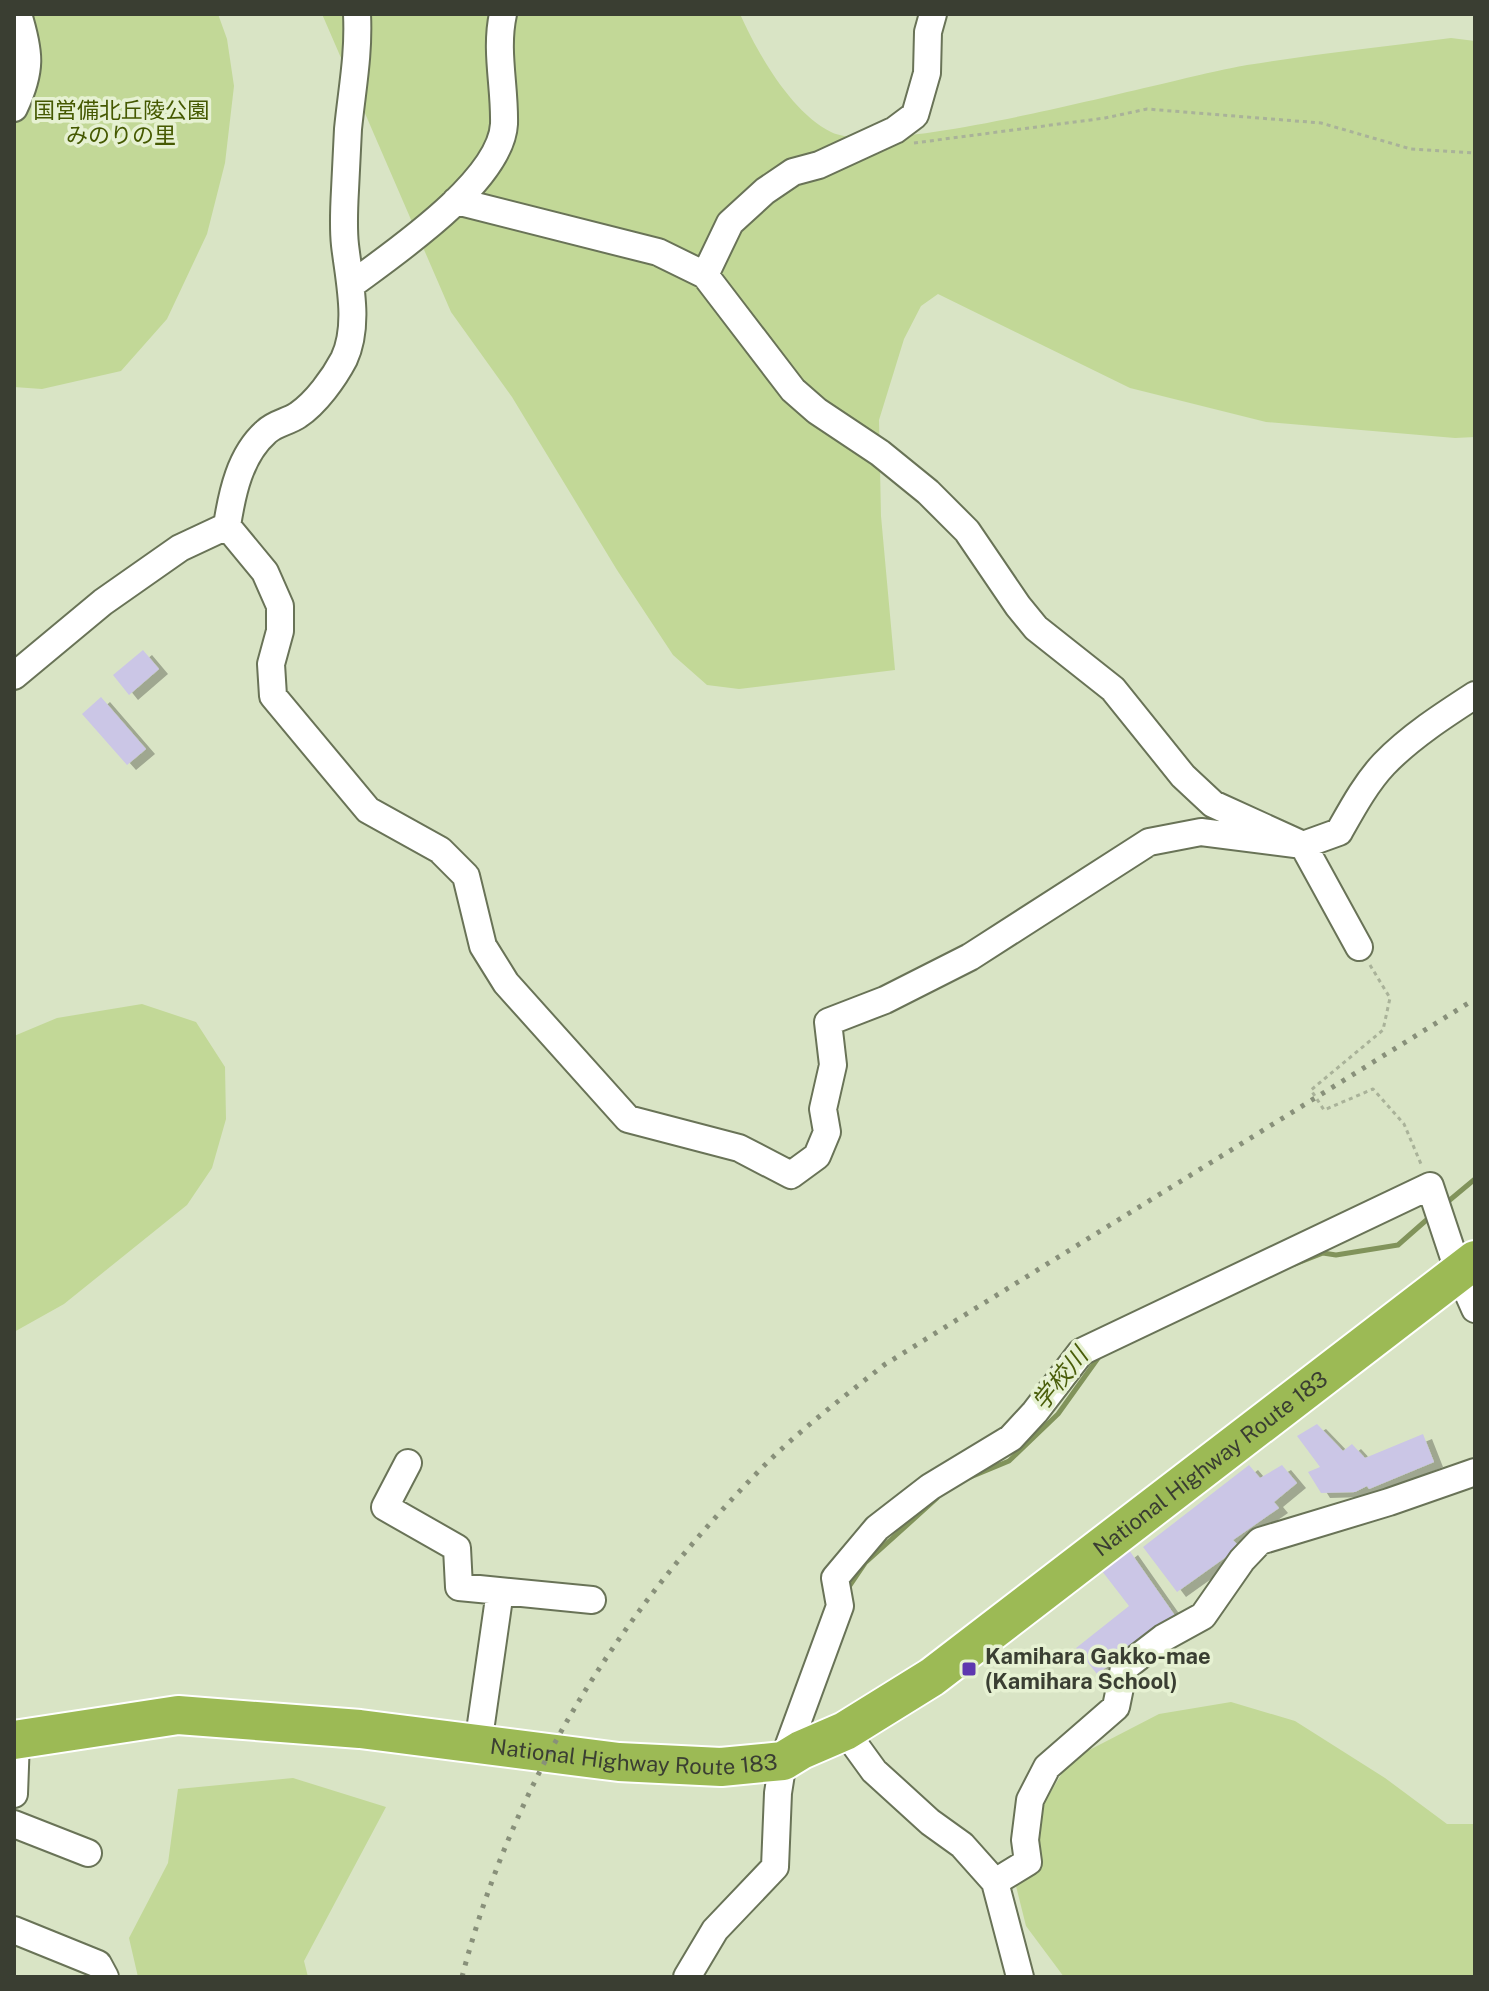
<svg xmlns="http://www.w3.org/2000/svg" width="1489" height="1991" font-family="'Public Sans','Noto Sans JP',sans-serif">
  <defs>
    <filter id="shadow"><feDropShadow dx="9" dy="5" stdDeviation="0" flood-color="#0004"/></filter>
  </defs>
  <rect width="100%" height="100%" fill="#d9e4c5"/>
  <path fill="#c2d897" d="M14,14H218L227,39L234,86L225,163L207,234L167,319L121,371L42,389L14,387Z
    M322,14H740C758,54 791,112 831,132C886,160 1171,78 1247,65C1315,54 1383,47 1451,38L1475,41V437L1455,438L1266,422L1130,388L938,294L921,306L904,339L879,420L881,516L895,670L739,689L707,685L673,655L617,570L512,397L451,312Z
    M142,1004L196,1022L225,1067L226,1119L212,1168L187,1205L64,1304L14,1332V1036L57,1018Z
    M1231,1702L1295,1721L1385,1778L1447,1824H1475V1977H1064L1026,1926L1016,1886L1026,1833L1070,1760L1159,1714Z
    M293,1778L386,1807L304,1961L308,1977H138L129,1938L168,1863L178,1789Z"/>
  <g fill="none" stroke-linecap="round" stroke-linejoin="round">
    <path stroke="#81935b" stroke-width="5" d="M1445,1204L1475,1179
      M1295,1264L1323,1253L1336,1255L1398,1245L1431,1216
      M968,1478L1009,1461L1058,1414L1101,1354
      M846,1591L865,1563L937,1498"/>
  </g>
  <path fill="#cbc6e6" filter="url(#shadow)" d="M143,650L159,669L129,695L113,675Z
    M101,697L146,749L127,765L82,714Z
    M1317,1424L1343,1451L1352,1444L1365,1458L1423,1434L1434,1462L1369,1489L1367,1486L1355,1492L1321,1493L1308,1472L1320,1467L1297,1436Z
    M1249,1465L1260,1478L1282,1465L1297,1483L1274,1502L1279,1508L1233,1540L1240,1547L1177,1592L1143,1547Z
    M1129,1550L1176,1617L1097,1674L1076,1648L1129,1606L1102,1571Z"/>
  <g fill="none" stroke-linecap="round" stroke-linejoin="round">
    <defs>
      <path id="minor" d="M357,14C359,55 352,89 348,129C347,149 346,170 345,190C344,208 343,227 345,245C349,280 360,325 344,359C334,378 316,403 298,415C288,422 275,423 266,432C240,455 232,493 227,526L265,572L280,606V631L271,664L273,696L368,810L440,850L466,876L483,946L506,983L628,1119L739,1148L791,1175L817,1156L827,1132L823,1109L833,1065L828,1022L885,1000L970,957L1149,842L1201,832L1303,845L1339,832C1352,809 1366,783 1384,764C1410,737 1444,715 1475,695
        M14,108C32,70 30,53 18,14
        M456,201L658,252L705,275L793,390L817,411L880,453L928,492L967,531L1018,606L1036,628L1113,689L1183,776L1213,804L1303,845L1359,947
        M705,275L730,223L765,191L793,172L819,165L895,130L915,115L927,73L928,32L933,14
        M351,285C394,253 501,181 504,124C505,86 495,51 503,14
        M14,676L103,602L180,548L227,526
        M408,1463L385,1507L457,1548L459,1587L592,1600
        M845,1731L874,1771L930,1822L962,1845L995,1882L1020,1977
        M478,1745L500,1591
        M14,1794L16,1740
        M14,1824L88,1853
        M995,1882L1028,1862L1025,1840L1030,1800L1047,1767L1116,1707L1124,1668L1163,1638L1203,1616L1242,1560L1260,1541L1389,1502L1475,1472
        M14,1930L98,1964L105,1977
        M687,1977L715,1930L775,1867L778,1793L783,1761L840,1606L835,1578L877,1528L930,1487L1011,1438L1035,1412L1081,1352L1430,1186L1459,1273L1475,1309"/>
      <g id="highway">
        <path id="s1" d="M14,1740L178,1715L360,1729L619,1762L721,1767L783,1761L801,1750L845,1731L932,1677L1475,1260"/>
      </g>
    </defs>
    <use href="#minor" stroke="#697357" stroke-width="30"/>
    <use href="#highway" stroke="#fff" stroke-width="42"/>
    <path stroke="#a9b299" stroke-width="3" stroke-dasharray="4 4" stroke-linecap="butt" d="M914,143L1105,118L1147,109L1321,123L1411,149L1475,153
      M1370,965L1390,998L1383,1030L1311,1090L1324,1110L1373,1089L1404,1124L1421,1164"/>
    <use href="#minor" stroke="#fff" stroke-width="26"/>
    <use href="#highway" stroke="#9cba55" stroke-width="38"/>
    <path stroke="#88907a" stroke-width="5" stroke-dasharray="4 8" stroke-linecap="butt" d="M462,1977C512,1784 616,1618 755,1475C794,1434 840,1400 884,1365L1475,999"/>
  </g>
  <rect fill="#5e37af" stroke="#e6f1d2" stroke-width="3" x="961" y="1661" width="16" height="16" rx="4"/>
  <g text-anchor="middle" stroke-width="7" stroke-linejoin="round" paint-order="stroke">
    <g font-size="22" fill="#455901" stroke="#e6f1d2">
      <text x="121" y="118">国営備北丘陵公園<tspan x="121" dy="25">みのりの里</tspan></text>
    </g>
    <g font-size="22" fill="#3a3e32" stroke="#e6f1d2">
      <text dy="8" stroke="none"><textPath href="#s1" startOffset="1296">National Highway Route 183</textPath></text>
      <text dy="8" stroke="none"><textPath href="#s1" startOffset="624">National Highway Route 183</textPath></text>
    </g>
    <g font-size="22" font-weight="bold" fill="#3a3e32" stroke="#e6f1d2" text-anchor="start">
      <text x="985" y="1664">Kamihara Gakko-mae<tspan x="985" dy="25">(Kamihara School)</tspan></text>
    </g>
    <g font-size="24" font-style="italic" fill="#4a5e0a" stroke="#e6f1d2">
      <text transform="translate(1060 1379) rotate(-51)" y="8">学校川</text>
    </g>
  </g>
  <rect width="1489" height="1991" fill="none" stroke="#3a3e32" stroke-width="32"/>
</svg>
